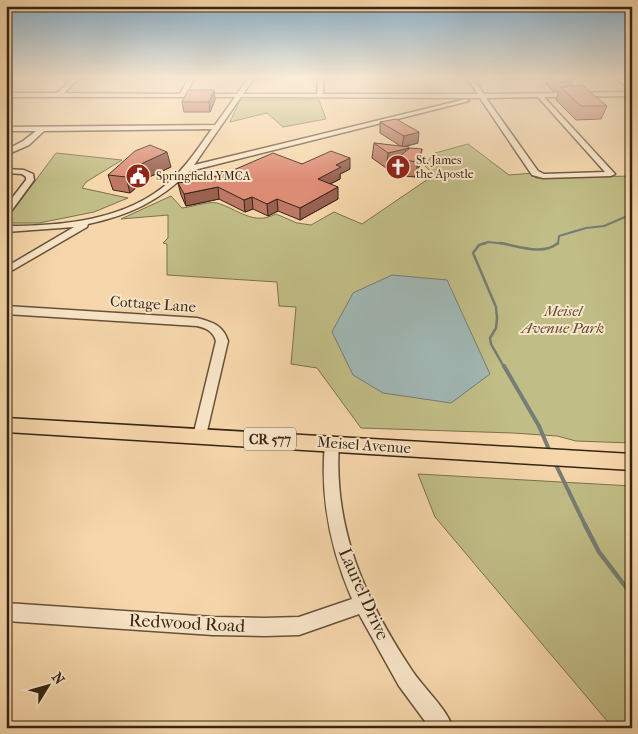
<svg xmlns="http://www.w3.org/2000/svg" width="638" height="734" font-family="'IM FELL French Canon',serif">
  <rect width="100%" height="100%" fill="#f6d7ab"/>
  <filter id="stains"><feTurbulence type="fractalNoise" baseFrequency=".004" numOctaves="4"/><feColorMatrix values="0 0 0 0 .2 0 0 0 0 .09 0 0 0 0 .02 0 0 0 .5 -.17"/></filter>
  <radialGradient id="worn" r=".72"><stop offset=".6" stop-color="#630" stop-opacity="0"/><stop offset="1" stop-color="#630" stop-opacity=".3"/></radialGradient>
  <path fill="#c1bd86" stroke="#7c714e" d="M240,100H319L326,119L283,127L267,113L230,122Z
    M468,144L509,175L533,173L536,178L632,176V443L576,441L557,436L513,433L361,428L317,368L291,364L296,307L279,306L277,282L167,275V244L163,243L168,238V215L121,219L171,196L182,208C192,207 208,201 217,203C238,209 253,226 276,214L297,223L311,225L334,212L362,224L434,175L424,165L435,153Z
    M56,153L122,160L86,182L82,188L128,198L94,212L39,223H6V220Z
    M418,474L632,486V728H613L435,517Z"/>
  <path fill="#a1b7b4" stroke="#767d74" d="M392,275L447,280L490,374L451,403L383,393L353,375L332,332L353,293Z"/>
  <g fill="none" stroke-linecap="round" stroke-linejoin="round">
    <path stroke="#767d74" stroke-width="2" d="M482,244L488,242L507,244
      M558,244L559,236L586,228L604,226L632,214"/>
    <path stroke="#767d74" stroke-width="2.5" d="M486,243L479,245L473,253L496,307L497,318L496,328L490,338L491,344L504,367
      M500,243C518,246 543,256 558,243"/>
    <path stroke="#767d74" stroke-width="4" d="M504,366L539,426L550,452
      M555,463L586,527"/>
    <path stroke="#767d74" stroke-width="4.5" d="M585,525L599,552L632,595"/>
    <defs>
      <path id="minor" d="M74,77H80L64,93L180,94L189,77H195L186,94H237L249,77H255L243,94H317L318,79L329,77L323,81V94H478L466,77H472L484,94L632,92V96L544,97L615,174L611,176L543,178L532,175L480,98L241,97L194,165L466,99L469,101L190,171C159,201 130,215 88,224L87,227L6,274V267L74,227L6,232V226C60,226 126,221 169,182C186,167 198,148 212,129L44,131L29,145L6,155V150L23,141L36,131H6V127L215,125L235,97H6V93H57ZM538,97L605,172L544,174L538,171L486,98Z
        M615,77H621L632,86V91Z
        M6,169L24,170L33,174L34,180L9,214L6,215V206L26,180V177L22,174L6,173Z
        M6,306L197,318C212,322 223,325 228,341L205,440L200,442L195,440L193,436L216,341C213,331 206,328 197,326L6,314Z
        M332,437L337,439L339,443C333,529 365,599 411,669C424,689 445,706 453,728H430L399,686L359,614L299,635L265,636L213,635L6,621V603L213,617L265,618L299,617L352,599C330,548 320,498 325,443L327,439Z"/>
      <path id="major" d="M6,418L632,454V470L6,432Z"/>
    </defs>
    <use href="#minor" stroke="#66523a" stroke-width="3"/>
    <use href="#major" stroke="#362515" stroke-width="3"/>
    <use href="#minor" fill="#f9e5c8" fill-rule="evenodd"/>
    <use href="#major" fill="#f6d7ab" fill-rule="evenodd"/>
  </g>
  <path fill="#bd7864" stroke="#362515" d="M547,77H568L572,81L571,86L607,106L601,119L576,120L556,100L559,91H553L546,84Z
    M214,90L215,100L210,112H184L182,102Z
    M380,122L418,143L403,147L420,164L415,177L395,175L396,166L386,168L372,158L374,143L402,147L380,133Z
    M302,164L350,169L340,174V179L330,184L338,199L300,220L278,211L268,216L253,209L245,212L219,199L186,206L181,195L178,183Z
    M171,167L147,178L130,193L113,190L108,175Z"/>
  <path fill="#9a6151" stroke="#362515" d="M214,90L215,100L210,112L209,102Z
    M419,132L418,143L402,147L404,136Z
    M409,148L407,161L396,159V166L386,168L388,153Z
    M422,149L420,164L415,177L418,162Z
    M167,152L171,167L147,178L130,193L126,177L143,163Z
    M350,158V169L340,174V179L318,190V179L336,165Z
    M218,187L219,199L186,206L184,194Z
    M338,187V199L300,220V208Z
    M252,197L253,209L245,212L244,200Z
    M277,199L278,211L268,216L267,204Z"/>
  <path fill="#dc8b74" stroke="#362515" d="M551,77H568L572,81L556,82Z
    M582,85L607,106H581L560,87H567L565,86Z
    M188,90H214L209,102H182Z
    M396,119L419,132L404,136L380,122Z
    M374,143L409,147V148L388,153Z
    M150,145L167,152L143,163L126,177L108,175L135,151Z
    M410,148L422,149L418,162L396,159Z
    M331,151L350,158L336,165L341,167L318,179L338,187L300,208L277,199L267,204L252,197L244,200L218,187L184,194L178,183L222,175L273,153L302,164Z"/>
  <linearGradient id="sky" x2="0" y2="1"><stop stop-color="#8bb5d3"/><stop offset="0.43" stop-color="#fbedd9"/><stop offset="1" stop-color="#fbedd9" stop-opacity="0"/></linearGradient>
  <rect width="638" height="180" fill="url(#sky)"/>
  <defs>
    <symbol id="church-disc" viewBox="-11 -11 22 22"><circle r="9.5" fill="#8f2418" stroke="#f9e5c8"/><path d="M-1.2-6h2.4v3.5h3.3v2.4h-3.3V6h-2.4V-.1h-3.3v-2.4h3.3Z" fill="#fff"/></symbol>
    <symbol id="civic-disc" viewBox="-11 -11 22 22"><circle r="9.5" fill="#8f2418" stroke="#f9e5c8"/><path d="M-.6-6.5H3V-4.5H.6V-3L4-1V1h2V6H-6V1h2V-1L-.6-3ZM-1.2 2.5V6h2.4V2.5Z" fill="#fff"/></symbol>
  </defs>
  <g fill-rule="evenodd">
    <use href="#church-disc" x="384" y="153" width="28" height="28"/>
    <use href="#civic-disc" x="124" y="162" width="28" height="28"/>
  </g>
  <g text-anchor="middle" stroke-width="4" stroke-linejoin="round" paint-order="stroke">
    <g font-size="12" fill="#362515" stroke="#f9e5c8" text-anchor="start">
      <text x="416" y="164">St. James<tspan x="416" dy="14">the Apostle</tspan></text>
      <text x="156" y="180">Springfield YMCA</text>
    </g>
    <rect fill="#f9e5c8" stroke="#705f4b" stroke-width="1" x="244" y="427.5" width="52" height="23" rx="4"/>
    <g font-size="14" font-weight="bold" fill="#362515">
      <text x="270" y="444">CR 577</text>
    </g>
    <g font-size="15" fill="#362515" stroke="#f9e5c8">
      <text transform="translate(153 304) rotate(4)" y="5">Cottage Lane</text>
      <text transform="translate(364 445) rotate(4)" y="5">Meisel Avenue</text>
    </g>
    <g font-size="15" font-style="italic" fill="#594b31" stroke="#f9e5c8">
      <text x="563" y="316">Meisel<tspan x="563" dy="17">Avenue Park</tspan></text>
    </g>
    <g font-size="18" fill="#362515" stroke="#f9e5c8">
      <text transform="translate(364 594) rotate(66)" y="6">Laurel Drive</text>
      <text transform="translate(187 623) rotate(3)" y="6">Redwood Road</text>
    </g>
  </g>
  <rect width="638" height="734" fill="none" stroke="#f6d7ab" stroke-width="25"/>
  <rect x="8" y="8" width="623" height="719" fill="none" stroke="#362515" stroke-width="2.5"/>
  <rect x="12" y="12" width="613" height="709" fill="none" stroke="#362515"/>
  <g transform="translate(48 686) rotate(53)" stroke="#f9e5c8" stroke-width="4" paint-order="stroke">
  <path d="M0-4L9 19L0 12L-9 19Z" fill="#362515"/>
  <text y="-8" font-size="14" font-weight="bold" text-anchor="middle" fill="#362515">N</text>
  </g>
  <rect width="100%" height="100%" filter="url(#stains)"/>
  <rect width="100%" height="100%" fill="url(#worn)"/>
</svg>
